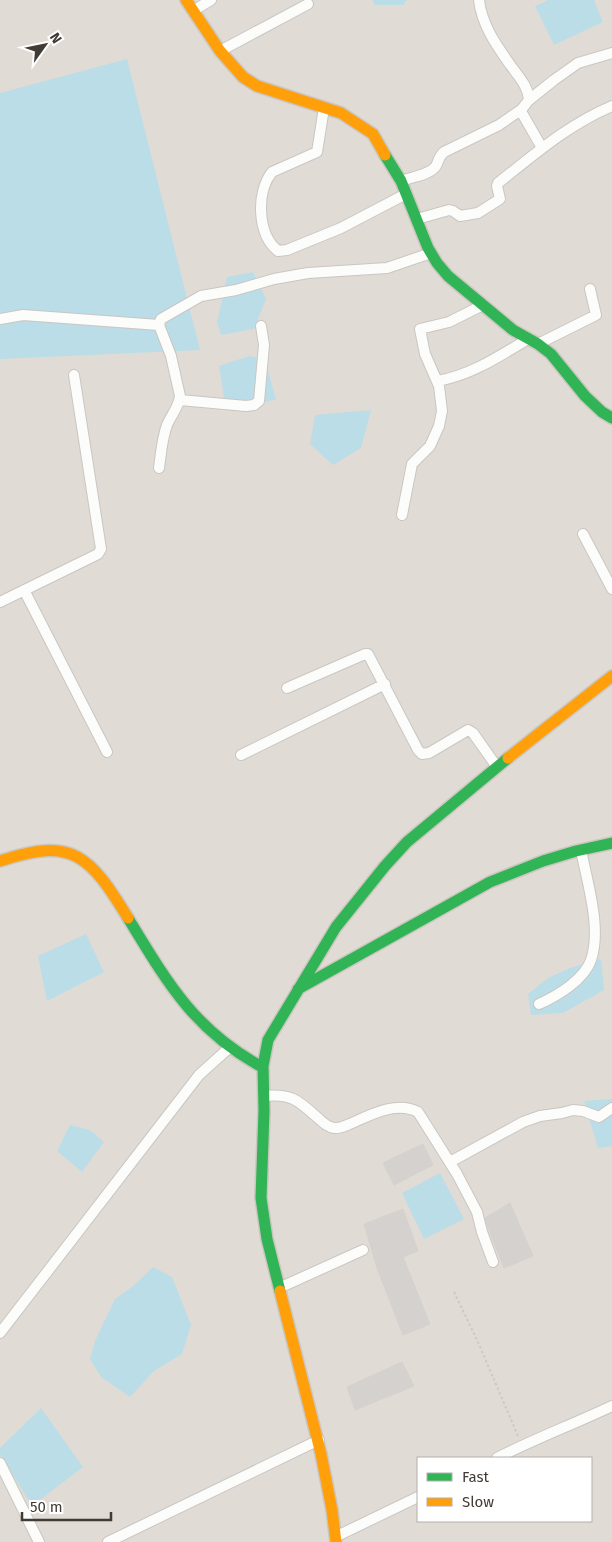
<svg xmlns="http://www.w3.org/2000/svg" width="612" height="1542" font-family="'Fira Sans',sans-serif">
  <rect width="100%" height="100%" fill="#edeae7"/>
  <path fill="#e1dbd5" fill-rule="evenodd" d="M0,0H612V1542H0ZM418,1458H591V1521H418Z"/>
  <path fill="#bbdde7" d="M372,0H407L403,5H375Z
    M548,0H594L603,22L554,45L535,6Z
    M127,59L200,350L0,359V93Z
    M253,272L266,299L254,329L221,335L217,322L227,277Z
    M249,356L265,359L276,400L249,404L224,398L219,366Z
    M371,410L361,448L333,465L310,444L315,415Z
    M86,934L104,972L47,1001L38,956Z
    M601,959L604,990L563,1013L531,1015L528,994L548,978L570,968Z
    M612,1099V1146L598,1148L584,1101Z
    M70,1125L90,1130L104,1142L82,1172L57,1151Z
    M440,1173L464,1219L424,1239L402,1193Z
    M153,1267L172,1277L191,1325L182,1354L154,1371L130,1397L101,1377L90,1359L95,1341L115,1299L132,1287Z
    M41,1408L83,1467L32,1506L0,1454V1448Z"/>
  <path fill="#d5d1ce" stroke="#d5d1cd" d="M423,1144L433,1165L394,1185L383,1163Z
    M510,1203L533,1256L504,1268L489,1230L485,1218Z
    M403,1209L418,1251L403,1257L430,1324L403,1335L377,1268L364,1224Z
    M402,1362L414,1386L355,1410L347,1387Z"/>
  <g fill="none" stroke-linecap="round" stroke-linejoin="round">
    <defs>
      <path id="street" d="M479,0C482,26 497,46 511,66C519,77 528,86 529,100L521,110L522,113L542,148
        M193,11L211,0
        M220,51L308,4
        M529,100L554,80L578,63L612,53
        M324,108L317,152L272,172C256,192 257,234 278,251L287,250L341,228L406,194
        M401,181C411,177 430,175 436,166C439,160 439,156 444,152L499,125L522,109
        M417,219L449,210L453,211L460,216L478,213L500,199L497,186L498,183C535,154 569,124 612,106
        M0,319L23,315L159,325
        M538,344L596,315L590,289
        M438,381C473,374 498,357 528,339
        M180,400L246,406L254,405L259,401L264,345L261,326
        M159,468C161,454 162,438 167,425C171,415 179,407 180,396L171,356L159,325L161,319L201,296L236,290L274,279L308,273L387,268L431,253
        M402,515L412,464L430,446L439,426L442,411L439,386L425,354L420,329L449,322L483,305
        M583,534L612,589
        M24,590L107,752
        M0,602L98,554L101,549L74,375
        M287,688L365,654H368L418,750L422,754L429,753L468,730L473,733L497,767
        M241,755L385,684
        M539,1004C557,996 584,980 591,960C602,928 587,882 581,850
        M264,1096C291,1093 298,1100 318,1118C322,1122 327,1127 334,1128C341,1129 346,1125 352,1123C372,1114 397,1101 418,1112L457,1174L477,1212L482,1232L493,1262
        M450,1162L523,1122L540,1116L562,1113L573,1110L583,1111L599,1117L612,1108
        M279,1288L363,1250
        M0,1333L199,1075L229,1048
        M497,1458C534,1439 574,1424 612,1406
        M0,1463L39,1542
        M335,1537L418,1497
        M108,1542L319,1440"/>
      <path id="fast" d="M385,155L401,181L428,248L437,263L448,276L513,330L538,344L551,354L585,396L602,412L612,418
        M128,918C167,982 194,1030 262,1067
        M298,989L490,882L543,861L576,851L612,843
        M280,1291L267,1239L261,1198L264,1111L263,1066L268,1040L336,927L385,866L407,842L508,758"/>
      <path id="slow" d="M186,0L220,51L243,77L257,86L341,113L373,134L385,155
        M508,758L612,676
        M0,861C73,836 90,856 128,918
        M280,1291L321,1454L332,1510L336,1542"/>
    </defs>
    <use href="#street" stroke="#c9c6c3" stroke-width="12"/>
    <use href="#fast" stroke="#cbc6bf" stroke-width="14"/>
    <use href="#slow" stroke="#cbc6bf" stroke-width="14"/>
    <path stroke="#cbc9c6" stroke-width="2" stroke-dasharray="2.5 2.5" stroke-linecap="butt" d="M454,1292L478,1342L518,1436"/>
    <use href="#street" stroke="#fcfcfb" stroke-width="10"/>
    <use href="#fast" stroke="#30b455" stroke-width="11"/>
    <use href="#slow" stroke="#ff9f0a" stroke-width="11"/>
  </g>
  <rect x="417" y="1457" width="175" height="65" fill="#ffffff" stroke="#b3b0ae"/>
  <rect x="427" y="1473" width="25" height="8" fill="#30b455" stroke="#b3b0ae"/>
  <text x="462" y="1482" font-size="15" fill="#413a35">Fast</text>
  <rect x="427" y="1498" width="25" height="8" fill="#ff9f0a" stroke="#b3b0ae"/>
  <text x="462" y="1507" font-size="15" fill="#413a35">Slow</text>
  <g transform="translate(45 45) rotate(57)" stroke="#ffffff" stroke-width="4" paint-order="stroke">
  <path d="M0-4L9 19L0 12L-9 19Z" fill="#413a35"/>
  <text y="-8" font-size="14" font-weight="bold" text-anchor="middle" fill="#413a35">N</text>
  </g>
  <path d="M22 1512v8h89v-8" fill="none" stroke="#413a35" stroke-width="2.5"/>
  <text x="30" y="1512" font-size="15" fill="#413a35" stroke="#ffffff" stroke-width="4" paint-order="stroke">50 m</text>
</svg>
